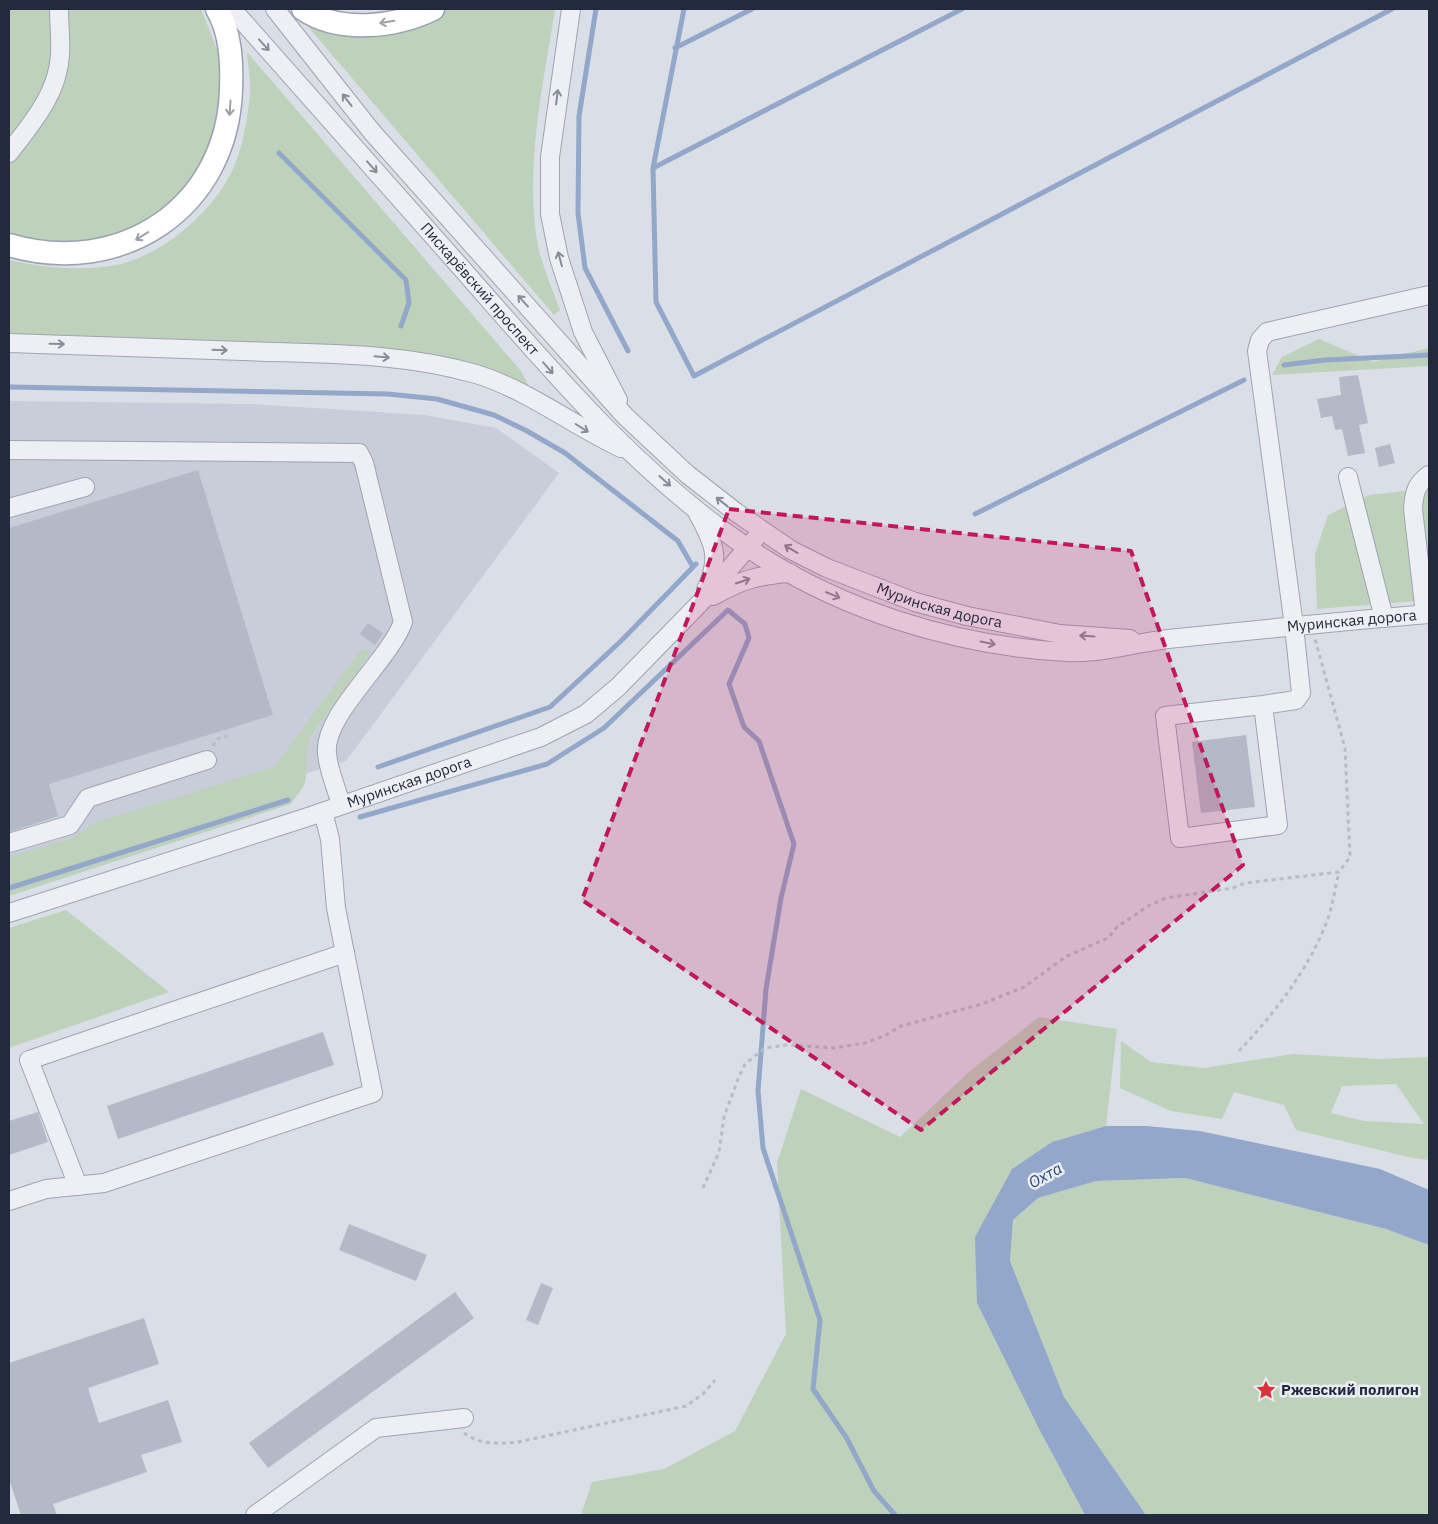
<svg xmlns="http://www.w3.org/2000/svg" width="1438" height="1524" font-family="'IBM Plex Sans',sans-serif">
  <rect width="100%" height="100%" fill="#dadee6"/>
  <path fill="#c8cdd9" d="M9,401L250,404L425,415L496,428L559,473L346,761L9,868Z"/>
  <path fill="#bed1bb" fill-rule="evenodd" d="M9,9H201L218,52L224,87L213,149L182,192L149,219L114,238L61,243L9,234Z
    M445,9H555C543,86 525,163 537,241C541,264 552,288 560,310L554,315L305,23L429,17Z
    M247,52L521,371L529,387L438,355L350,348L9,336V260C45,268 84,272 121,264C161,254 203,219 225,184C241,159 247,124 250,94C251,80 248,65 247,52Z
    M1319,339L1373,362L1429,348V366L1272,375L1282,357Z
    M1429,484V600L1317,609L1315,554L1328,515L1369,495L1414,490Z
    M365,649L369,651V655L310,737C304,755 308,759 306,776C306,786 297,795 291,804L9,896V857L73,838L93,823L274,767L360,651Z
    M66,910L169,992L9,1048V928Z
    M1039,1017L1117,1029L1106,1126L1052,1142L1012,1169L977,1303L1037,1425L1085,1515H581L592,1482L664,1469L735,1431L786,1334L777,1163L801,1089L900,1137L970,1071Z
    M1121,1041L1151,1062L1204,1068L1293,1054L1380,1059L1429,1057V1160L1413,1158L1296,1130L1284,1105L1234,1092L1222,1119L1171,1111L1120,1088ZM1396,1084L1424,1124L1364,1121L1331,1113L1342,1086Z
    M1185,1178L1386,1229L1429,1245V1515H1146L1064,1397L1010,1261L1013,1220L1038,1198L1096,1181Z"/>
  <path fill="#92a7ca" d="M1106,1126H1146L1200,1131L1380,1169L1429,1190V1245L1386,1229L1185,1178L1096,1181L1038,1198L1013,1220L1010,1261L1064,1397L1146,1515H1085L1037,1425L977,1303L975,1237L1012,1169L1052,1142Z"/>
  <g fill="none" stroke-linecap="round" stroke-linejoin="round">
    <path stroke="#92a7ca" stroke-width="5" d="M596,9L579,116L578,213L585,268L628,351
      M684,9L653,168L656,302L694,376L1392,9
      M675,48L752,9
      M279,153L406,280L409,303L401,326
      M653,168L962,9
      M1284,365L1325,360L1429,355
      M9,387L388,394L437,399L494,415L527,431L565,453L678,541L693,567
      M975,514L1244,380
      M378,767L550,707L621,641L696,564
      M360,817L547,764L604,728L728,610L745,624L749,638L729,684L744,727L759,741L794,844L781,898L766,989L758,1091L763,1148L820,1320L813,1389L846,1437L874,1491L895,1515
      M9,888L288,800"/>
  </g>
  <path fill="#b4b9c7" d="M1358,375L1368,423L1359,425L1365,453L1348,456L1342,429L1335,430L1332,416L1321,418L1317,399L1341,395L1339,377Z
    M1390,444L1395,463L1379,467L1375,448Z
    M198,470L273,715L49,784L58,816L9,832V528Z
    M368,623L383,633L375,645L360,634Z
    M1246,735L1255,807L1201,813L1192,742Z
    M323,1032L334,1065L118,1139L107,1106Z
    M38,1112L48,1142L9,1155V1121Z
    M349,1224L427,1255L416,1281L339,1250Z
    M541,1283L553,1288L538,1325L526,1320Z
    M455,1292L474,1318L268,1468L249,1443Z
    M144,1318L159,1364L88,1388L99,1423L168,1400L182,1442L141,1455L147,1472L53,1504L57,1515H21L9,1479V1363Z"/>
  <g fill="none" stroke-linecap="round" stroke-linejoin="round">
    <defs>
      <g id="minor">
        <path id="s1" d="M232,9C309,96 387,183 464,271C550,369 636,472 745,546C839,610 954,646 1067,652C1101,654 1134,643 1168,639C1255,630 1342,621 1429,614"/>
        <path id="s2" d="M275,9L372,132L625,416L687,474L737,513L791,550L827,568L915,602L967,616L1060,634L1130,639"/>
        <path d="M571,9L550,157V214L559,258L583,332L618,400"/>
        <path d="M9,153C31,124 58,94 60,55C61,40 59,24 59,9"/>
        <path d="M9,343C87,345 165,349 243,351C323,354 399,352 476,374C528,390 572,425 621,448"/>
        <path d="M9,450L359,453L364,463L403,622C389,661 323,715 327,753C328,770 337,789 341,805"/>
        <path d="M1348,477L1384,618"/>
        <path d="M9,508L85,487"/>
        <path d="M698,514C714,543 721,558 706,590"/>
        <path d="M713,596C741,580 758,575 790,573"/>
        <path d="M1425,614L1413,509C1414,493 1416,484 1429,475"/>
        <path d="M1263,705L1278,825L1180,838L1165,716L1263,705L1296,700L1301,693L1294,626L1257,351L1260,340L1267,332L1429,295"/>
        <path d="M9,843L70,825L88,798L207,760"/>
        <path id="s3" d="M9,913L305,818L541,737L586,714L618,687L700,603L755,539"/>
        <path d="M78,1186L29,1060L345,953"/>
        <path d="M9,1201L46,1189L104,1183L373,1093L336,908L330,839L323,812"/>
        <path d="M255,1515L376,1428L464,1418"/>
      </g>
      <path id="major" d="M303,9C339,34 396,27 433,9
        M9,245C121,278 227,208 231,90C232,63 231,33 217,9"/>
    </defs>
    <use href="#minor" stroke="#a0a4b0" stroke-width="20"/>
    <use href="#major" stroke="#99a1b3" stroke-width="25"/>
    <path stroke="#b9bcc5" stroke-width="3" stroke-dasharray="4 4" stroke-linecap="butt" d="M213,746L217,739L227,736
      M1239,1051C1274,1014 1309,969 1327,921C1333,905 1335,888 1339,872
      M703,1188L719,1152L724,1117L738,1079L745,1064L765,1048L786,1045L834,1048L865,1043L884,1036L901,1026L982,1004L1024,987L1067,956L1108,938L1117,927L1148,906L1166,898L1233,888L1245,883L1339,872L1350,857L1345,748L1315,639
      M464,1433C480,1445 499,1444 518,1442L686,1406L703,1394L715,1380"/>
    <use href="#minor" stroke="#edeff5" stroke-width="18"/>
    <use href="#major" stroke="#fff" stroke-width="22"/>
  </g>
  <defs><path id="oneway-shaft" d="M-6 0H5M1.5-3L5.5 0L1.5 3" fill="none" stroke-width="1.6" stroke-linecap="round" stroke-linejoin="round" transform="scale(1.25)"/></defs>
  <g stroke="#9c9fa8">
    <use href="#oneway-shaft" transform="translate(387 22) rotate(170)"/>
    <use href="#oneway-shaft" transform="translate(230 108) rotate(94)"/>
    <use href="#oneway-shaft" transform="translate(142 236) rotate(148)"/>
  </g>
  <g stroke="#888c99">
    <use href="#oneway-shaft" transform="translate(264 45) rotate(48)"/>
    <use href="#oneway-shaft" transform="translate(557 97) rotate(-83)"/>
    <use href="#oneway-shaft" transform="translate(347 100) rotate(-128)"/>
    <use href="#oneway-shaft" transform="translate(372 167) rotate(49)"/>
    <use href="#oneway-shaft" transform="translate(560 259) rotate(-105)"/>
    <use href="#oneway-shaft" transform="translate(523 301) rotate(-132)"/>
    <use href="#oneway-shaft" transform="translate(57 344) rotate(1)"/>
    <use href="#oneway-shaft" transform="translate(220 350) rotate(2)"/>
    <use href="#oneway-shaft" transform="translate(382 357) rotate(5)"/>
    <use href="#oneway-shaft" transform="translate(548 368) rotate(49)"/>
    <use href="#oneway-shaft" transform="translate(582 428) rotate(32)"/>
    <use href="#oneway-shaft" transform="translate(665 481) rotate(42)"/>
    <use href="#oneway-shaft" transform="translate(722 502) rotate(-142)"/>
    <use href="#oneway-shaft" transform="translate(791 549) rotate(-149)"/>
    <use href="#oneway-shaft" transform="translate(743 581) rotate(-19)"/>
    <use href="#oneway-shaft" transform="translate(833 595) rotate(23)"/>
    <use href="#oneway-shaft" transform="translate(1087 636) rotate(-176)"/>
    <use href="#oneway-shaft" transform="translate(988 643) rotate(11)"/>
  </g>
  <path fill="#c2185b" fill-opacity="0.2" stroke="#c2185b" stroke-width="4" stroke-dasharray="10 6" stroke-linejoin="round" d="M729,509L1131,551L1243,865L921,1130L582,900Z"/>
  <defs>
    <symbol id="sight-bare" viewBox="-9 -9 18 18"><path d="M0-6L1.8-2.2L6-1.7L2.9 1.2L3.7 5.4L0 3.3L-3.7 5.4L-2.9 1.2L-6-1.7L-1.8-2.2Z" fill="#d8333b" stroke="#eaedf4" stroke-width="2.5" paint-order="stroke"/></symbol>
  </defs>
  <g fill-rule="evenodd">
    <use href="#sight-bare" x="1252" y="1376" width="28" height="28"/>
  </g>
  <g text-anchor="middle" stroke-width="5" stroke-linejoin="round" paint-order="stroke">
    <g font-size="15" fill="#242a3d" stroke="#eaedf4">
      <text dy="5" stroke="none"><textPath href="#s1" startOffset="374">Пискарёвский проспект</textPath></text>
      <text dy="5" stroke="none"><textPath href="#s2" startOffset="910">Муринская дорога</textPath></text>
      <text dy="5" stroke="none"><textPath href="#s1" startOffset="1374">Муринская дорога</textPath></text>
      <text dy="5" stroke="none"><textPath href="#s3" startOffset="421">Муринская дорога</textPath></text>
    </g>
    <g font-size="15" font-weight="bold" fill="#242a3d" stroke="#eaedf4" text-anchor="start">
      <text x="1281" y="1395">Ржевский полигон</text>
    </g>
    <g font-size="16" font-style="italic" fill="#2b4474" stroke="#eaedf4">
      <text transform="translate(1045 1175) rotate(-29)" y="6">Охта</text>
    </g>
  </g>
  <rect width="1438" height="1524" fill="none" stroke="#242a3d" stroke-width="20"/>
</svg>
